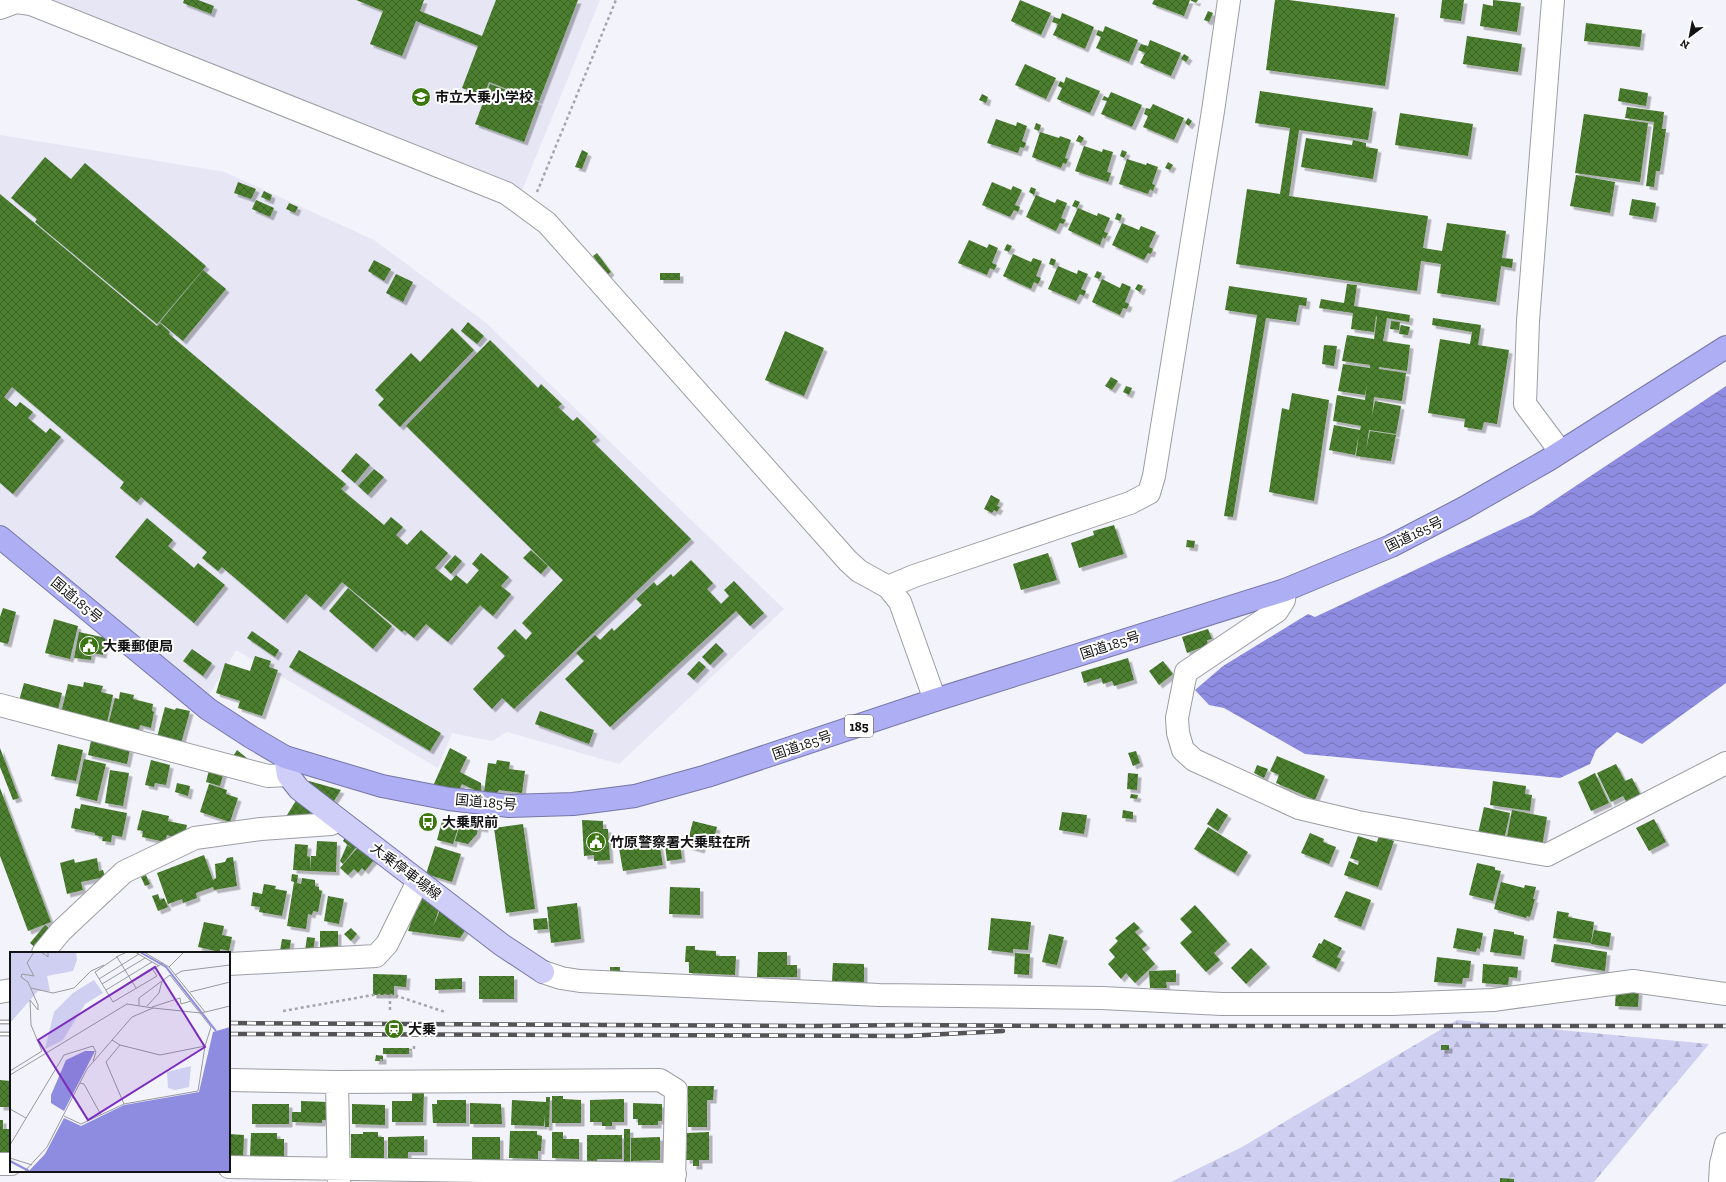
<svg xmlns="http://www.w3.org/2000/svg" width="1726" height="1182" font-family="'Zilla Slab','Noto Sans JP',serif">
  <defs>
    <pattern id="forest-firs" width="22" height="20" patternUnits="userSpaceOnUse"><rect width="22" height="20" fill="#cecff1"/><path d="M5 1l3.5 6h-7zM16 11l3.5 6h-7z" fill="#b0b1ce"/></pattern>
    <pattern id="water-waves" width="16" height="10" patternUnits="userSpaceOnUse"><rect width="16" height="10" fill="#8e8ce1"/><path d="M0 5q4-4 8 0t8 0" fill="none" stroke="#7371b5"/></pattern>
    <pattern id="building-cross-hatch" width="8" height="8" patternUnits="userSpaceOnUse"><rect width="8" height="8" fill="#4b7e2e"/><path d="M0 0l8 8M0 8l8-8" fill="none" stroke="#3d6626"/></pattern>
    <filter id="shadow"><feDropShadow dx="3.5" dy="3.5" stdDeviation="0" flood-color="#0004"/></filter>
  </defs>
  <rect width="100%" height="100%" fill="#f3f3fb"/>
  <path fill="#e6e6f5" d="M44,0H600L521,193Z
    M0,135L225,172L374,240L485,322L784,609L619,764L507,732L492,741L452,733L438,768L236,650L209,695L0,524Z"/>
  <path fill="url(#forest-firs)" d="M1457,1020L1709,1044L1594,1182H1171L1242,1147Z"/>
  <path fill="url(#water-waves)" d="M1726,386V683L1642,744L1617,732L1596,750L1590,764L1560,778L1305,754L1224,708L1209,705L1195,690L1223,666L1308,614L1315,617L1532,515Z"/>
  <path fill="url(#building-cross-hatch)" filter="url(#shadow)" d="M184,0H198L214,6L211,14L183,3Z
    M356,0H424L420,11L482,36L496,0H578L539,101L489,82L484,96L462,88L478,46L416,21L402,56L370,44L383,11Z
    M1020,0L1051,13L1041,35L1011,21Z
    M1154,0H1198L1196,3L1190,0L1184,16L1152,4Z
    M1275,0H1289L1395,14L1385,86L1266,70Z
    M1442,0H1464L1461,21L1440,18Z
    M1493,0L1521,3L1517,32L1480,26L1483,4L1493,6Z
    M1208,11L1213,13L1209,22L1204,20Z
    M1062,13L1094,27L1085,49L1053,35L1058,24L1052,22L1054,17L1060,19Z
    M1586,23L1642,30L1640,47L1584,41Z
    M1105,26L1138,40L1129,62L1096,48L1101,37L1096,35L1098,30L1103,32Z
    M1467,36L1522,44L1518,72L1463,64Z
    M1150,40L1181,53L1171,76L1140,63L1145,53L1138,50L1141,44L1148,46Z
    M1184,54L1189,57L1186,62L1181,59Z
    M1025,64L1056,78L1046,99L1015,85Z
    M1066,77L1100,91L1090,113L1057,99L1062,88L1058,86L1060,81L1064,83Z
    M490,84L539,102L524,142L475,124Z
    M1620,88L1648,93L1646,106L1618,101Z
    M1260,91L1373,108L1368,140L1299,130L1289,196L1428,216L1423,248L1442,251L1447,223L1506,231L1502,258L1513,259L1512,268L1501,266L1496,302L1437,293L1441,264L1421,261L1417,291L1236,264L1247,189L1280,194L1290,128L1255,123Z
    M1111,92L1142,105L1132,127L1101,114L1107,101L1102,100L1104,96L1108,98Z
    M982,94L988,97L986,103L979,100Z
    M1153,104L1184,118L1174,140L1143,127L1148,116L1144,114L1146,108L1150,109Z
    M1627,107L1664,112L1662,129H1666L1660,171H1656L1654,187L1646,186L1654,122L1625,118Z
    M1400,113L1473,124L1468,156L1395,145Z
    M1584,114L1648,123L1640,182L1575,173Z
    M1188,118L1192,121L1189,126L1185,123Z
    M996,119L1016,126L1017,122L1027,126L1022,141L1026,143L1024,148L1020,147L1018,153L987,143Z
    M1036,123L1041,125L1039,131L1034,129Z
    M1040,132L1059,138L1060,136L1071,140L1065,158L1068,159L1066,164L1063,163L1061,168L1032,157Z
    M1079,135L1084,138L1081,143L1076,141Z
    M1306,138L1352,145L1353,140L1366,143V147L1378,149L1373,179L1301,167Z
    M1084,146L1102,152L1103,149L1113,152L1107,172L1111,173L1108,182L1075,171Z
    M582,150L588,153L582,169L575,167Z
    M1122,150L1127,152L1124,158L1120,156Z
    M45,157L71,179L85,163L206,266L157,324L35,222L37,219L11,198Z
    M1127,159L1146,165L1147,163L1158,167L1152,184L1155,185L1153,191L1150,189L1148,194L1119,184Z
    M1168,162L1173,165L1170,170L1165,168Z
    M1576,175L1615,182L1610,213L1570,206Z
    M238,182L256,189L251,199L234,193Z
    M992,182L1011,190L1013,186L1022,190L1015,205L1020,207L1018,212L1014,210L1010,217L982,205Z
    M1031,187L1036,189L1034,195L1029,192Z
    M264,191L272,195L270,201L261,197Z
    M0,194L157,326L160,323L170,332L169,334L346,484L341,489L384,525L391,517L403,527L396,535L407,545L421,530L448,553L435,568L451,581L456,575L467,584L479,570L472,564L481,553L509,577L501,586L511,594L493,616L480,605L448,642L426,624L414,638L404,630L402,632L342,582L321,607L306,594L284,620L222,567L218,571L202,558L207,552L141,497L137,502L120,488L124,482L12,387L4,397L16,407L20,402L33,412L28,418L46,433L50,428L61,437L13,494L0,483Z
    M1036,195L1055,203L1057,199L1067,203L1061,218L1066,220L1063,224L1060,223L1056,231L1026,217Z
    M1632,199L1656,203L1653,219L1629,215Z
    M256,200L274,208L270,217L252,209Z
    M1075,200L1080,202L1077,208L1072,206Z
    M289,203L298,207L295,213L286,209Z
    M1078,208L1097,216L1098,213L1110,218L1104,232L1108,233L1105,239L1103,237L1100,245L1068,230Z
    M1117,213L1122,215L1120,221L1115,219Z
    M1122,223L1139,230L1141,226L1156,232L1149,247L1153,249L1151,254L1148,253L1144,260L1112,245Z
    M969,240L987,248L989,244L998,248L992,263L997,265L994,270L990,268L987,275L958,263Z
    M1007,244L1012,246L1009,252L1004,250Z
    M597,253L611,272L607,275L593,256Z
    M1013,254L1031,262L1033,258L1042,261L1036,276L1041,278L1038,284L1034,282L1031,289L1003,276Z
    M1051,258L1056,260L1054,266L1049,264Z
    M374,260L391,269L384,281L368,271Z
    M1058,266L1077,274L1078,270L1088,274L1081,289L1086,291L1084,296L1080,294L1076,301L1048,289Z
    M203,270L226,289L183,341L160,322Z
    M1097,271L1102,273L1099,279L1094,277Z
    M660,273H680V280H660Z
    M396,274L413,282L403,302L386,293Z
    M1102,279L1120,288L1122,283L1131,287L1125,302L1129,304L1127,309L1123,308L1120,315L1092,302Z
    M1138,284L1143,286L1140,292L1135,289Z
    M1347,284L1357,285L1354,306L1410,315L1409,322L1387,318L1383,341L1410,345L1407,371L1379,367V369L1406,373L1402,401L1374,397L1372,416L1375,401L1401,406L1396,434L1369,430L1366,450L1370,431L1396,435L1391,461L1356,456L1359,434L1355,455L1329,450L1334,425L1360,430L1361,426L1333,421L1337,395L1365,400L1367,384L1365,395L1338,391L1343,364L1370,368V365L1342,361L1347,335L1374,339L1377,317L1376,316L1374,332L1351,329L1353,313L1319,308L1321,299L1344,303Z
    M1229,286L1307,298L1306,306L1299,305L1296,322L1266,318L1233,517L1224,516L1257,315L1225,310Z
    M1433,318L1481,325L1478,345L1509,350L1497,424L1484,422L1482,430L1464,427L1465,419L1428,413L1440,339L1470,344L1472,332L1432,325Z
    M1391,321L1400,322L1399,330L1390,329Z
    M468,322L484,336L477,344L461,331Z
    M1401,325L1410,327L1408,335L1399,334Z
    M452,328L474,350L400,427L378,405L384,399L375,390L411,353L420,362Z
    M785,331L824,348L804,396L765,380Z
    M490,340L538,388L541,384L562,404L558,407L573,421L577,417L597,437L592,441L691,539L514,709L502,698L492,709L473,689L505,656L497,648L515,629L526,640L532,633L522,623L563,580L406,426Z
    M1324,345L1337,346L1334,366L1322,364Z
    M1111,377L1118,381L1112,390L1105,386Z
    M1126,386L1132,388L1129,395L1123,392Z
    M1292,393L1329,400L1314,501L1269,492L1282,408L1289,410Z
    M356,453L370,465L355,483L341,471Z
    M374,469L384,477L368,495L358,486Z
    M991,495L1000,500L997,506L1000,507L997,512L994,510L992,513L984,509Z
    M147,518L173,540L168,546L194,568L198,563L225,585L194,623L115,557Z
    M1114,525L1124,554L1079,568L1071,543L1094,535L1093,531Z
    M1187,540L1195,541L1194,548L1186,547Z
    M531,550L548,566L541,574L523,558Z
    M1048,553L1057,580L1021,590L1013,564Z
    M455,555L462,561L451,574L444,567Z
    M691,560L713,583L707,589L721,604L729,596L724,590L734,581L764,613L750,626L736,611L610,727L565,679L584,661L576,653L595,635L600,640L612,628L614,631L642,605L636,599L654,582L657,586L671,574L673,577Z
    M348,588L392,626L373,649L329,611Z
    M3,608L16,612L8,644L0,642V617Z
    M54,619L78,626L70,659L45,653Z
    M1208,629L1212,639L1207,640L1208,645L1187,653L1182,637Z
    M252,631L279,650L275,657L247,638Z
    M79,632L106,638L103,655L92,653L91,660L74,658Z
    M716,643L724,651L710,665L702,657Z
    M192,649L212,663L203,676L183,661Z
    M299,650L441,733L430,751L289,667Z
    M255,656L271,661L269,667L278,670L262,716L238,708L240,701L216,693L225,663L250,671Z
    M1128,658L1134,680L1114,686L1112,681L1103,684L1101,678L1084,683L1081,672Z
    M699,661L706,667L694,680L687,674Z
    M1163,661L1173,674L1159,685L1149,671Z
    M84,682L103,686L101,692L113,695L107,723L84,715L83,718L61,713L68,684L83,687Z
    M24,683L62,693L57,714L18,704Z
    M120,692L134,695L133,699L153,704L152,711L154,712L151,728L140,725L139,730L107,729L115,698L119,699Z
    M165,707L175,710L176,708L190,711L180,747L156,741Z
    M540,711L594,730L589,744L535,724Z
    M91,741L130,749L127,764L88,755Z
    M58,744L83,750L76,781L51,776Z
    M0,748L19,798L13,800L0,767Z
    M450,748L467,757L460,772L481,783V793L462,784L459,790L433,786Z
    M237,750L254,764L230,761Z
    M1136,751L1140,763L1133,766L1128,753Z
    M1277,756L1325,776L1315,800L1276,783L1279,775L1270,771Z
    M84,759L106,764L97,801L76,796Z
    M151,760L170,765L166,785L155,783L154,787L145,785Z
    M497,760L510,762L509,769L525,771L522,793L499,790L497,793L484,792L488,763L496,764Z
    M1616,764L1625,781L1632,778L1642,798L1628,805L1623,796L1611,802L1597,773Z
    M1257,765L1268,769L1264,778L1254,773Z
    M210,766L224,771L220,786L206,782Z
    M110,770L129,773L123,806L105,803Z
    M1128,773L1138,774L1137,790L1127,789Z
    M1595,773L1609,803L1591,811L1578,782Z
    M309,781L341,790L332,804L307,784Z
    M1493,781L1526,786L1525,794L1532,795L1530,811L1490,805Z
    M177,783L190,786L188,796L175,792Z
    M209,784L227,790L226,794L238,798L230,822L200,812Z
    M0,788L51,922L28,931L0,856Z
    M1131,794L1138,795L1137,799L1130,798Z
    M297,799L325,820L282,823Z
    M81,804L127,813L122,837L112,835L111,842L102,841L103,837L95,835V833L71,828L75,808L80,809Z
    M1484,807L1510,813L1503,844L1477,838Z
    M1217,808L1228,815L1218,831L1207,824Z
    M142,810L169,816L168,821L187,825L183,840L167,835L165,842L142,837L143,831L137,830Z
    M1123,810L1133,812V819L1122,818Z
    M1512,810L1547,817L1542,847L1507,837Z
    M1062,812L1087,815L1084,834L1059,830Z
    M470,818L483,819L485,829L478,828L477,834L468,844L455,841L460,824L468,826Z
    M1654,819L1666,842L1649,851L1636,828Z
    M582,820L603,821V829H608L610,860L594,861V855L584,856Z
    M442,821L459,825L453,844L437,840Z
    M693,821L717,827L712,846L688,840Z
    M523,824L535,909L506,913L494,828Z
    M1208,827L1248,852L1235,873L1194,849Z
    M1310,833L1324,839L1323,842L1336,847L1329,864L1301,853Z
    M346,836L358,845L354,850L343,841Z
    M1358,836L1377,842L1379,836L1394,841L1378,887L1344,875L1349,861L1358,865L1359,861L1350,858Z
    M688,840L703,845L701,850L687,846Z
    M317,841L337,842L336,872L310,871L311,856H316Z
    M659,842L663,865L623,871L619,848Z
    M680,843L682,859L667,861L665,845Z
    M295,844L308,845L307,856L310,857V871L293,870Z
    M347,845L354,850L343,864L340,861Z
    M359,846L375,859L365,871L362,868L358,873L354,869L348,875L340,868Z
    M435,846L461,854L452,882L426,874Z
    M204,855L213,880L216,878L215,864L225,862L227,858L233,857L237,886L214,890L213,887L196,893L197,898L183,903L182,899L168,904L157,873Z
    M97,858L99,871L103,870L105,877L81,882L83,890L67,894L60,863L74,859L75,863Z
    M1477,863L1495,867V870L1501,871L1493,901L1469,895Z
    M292,874L298,875L297,883L301,884L302,878L315,880V886L319,887V890L322,891L318,912L313,911L312,915L308,914L306,929L287,926L294,882L291,881Z
    M146,875L150,884L145,886L141,877Z
    M1501,882L1524,888L1525,885L1536,887L1533,899H1535L1530,917L1527,916L1526,918L1494,909Z
    M264,884L276,886L275,889L287,891L282,916L259,912L260,907L251,906L253,892L262,894Z
    M670,887L700,888V915L669,914Z
    M1346,891L1371,900L1361,927L1334,917Z
    M417,893L439,909L433,927L440,910L466,929L460,938L408,931L415,911Z
    M158,894L160,900L164,898L168,907L158,911L152,896Z
    M328,896L344,899L339,924L324,921Z
    M577,903L581,939L551,943L547,907Z
    M1195,905L1227,941L1214,953L1220,960L1206,972L1180,943L1192,932L1180,919Z
    M1557,911L1569,913L1568,917L1594,922L1591,943L1553,938Z
    M547,918L548,929L534,930L533,919Z
    M991,918L1031,922L1028,950L1013,949V953L988,950Z
    M204,922L224,926L222,935L232,937L229,951L220,949V952L198,947Z
    M1134,922L1140,928L1135,932L1147,945L1142,949L1155,964L1135,983L1126,973L1121,979L1108,964L1115,957L1109,950L1118,941L1115,938Z
    M45,925L52,931L37,949L30,943Z
    M351,928L357,934L351,941L344,934Z
    M1457,928L1483,933L1480,949L1477,948L1476,952L1453,948Z
    M1494,929L1514,932V934L1524,936L1521,956L1490,952Z
    M1594,930L1611,933L1609,947L1591,944Z
    M320,931H338V949H320Z
    M1049,934L1064,937L1057,965L1042,962Z
    M307,937L315,938L313,952L305,951Z
    M282,939L291,940L289,953L280,951Z
    M1324,939L1342,948L1337,957L1341,959L1336,969L1312,957L1319,943L1321,944Z
    M1554,944L1607,952L1605,971L1551,962Z
    M686,946H695V950L716,951V956H736L735,975L689,973V962H685Z
    M1251,948L1267,964L1246,984L1231,968Z
    M758,952H787V965H797V977H757Z
    M1015,953L1030,954L1029,975L1014,974Z
    M1437,957L1471,961L1469,978H1463L1462,984L1434,982Z
    M833,963L864,964V982L832,981Z
    M1483,964L1518,967L1517,978L1509,977L1508,985L1482,983Z
    M610,967H620V974H610Z
    M1176,970V982H1166L1167,988H1150L1149,971Z
    M373,974L407,975L406,987L394,986V995H373Z
    M479,976H514V999H479Z
    M462,978V989L435,990V979Z
    M1616,990L1639,991L1638,1007L1615,1006Z
    M1441,1045H1449V1050H1441Z
    M383,1048H409V1054H383Z
    M376,1055L383,1056V1061H375Z
    M0,1080L11,1081V1107H0Z
    M688,1086H714L713,1100H707V1127H688Z
    M412,1093H424L423,1122H392V1101H412Z
    M552,1096H563V1099L581,1100V1123H552Z
    M546,1097H550L549,1127H545V1115L544,1126L511,1125L512,1100L546,1102Z
    M624,1099V1122H612V1126H602V1122H590V1100Z
    M437,1100H466V1123H433L432,1104H437Z
    M301,1101L328,1102L327,1120H322V1123L292,1122V1112H301Z
    M470,1103L501,1104L502,1124H470Z
    M633,1103L662,1104V1121H658V1125H638V1119H633Z
    M252,1104H289V1124H252Z
    M352,1104L385,1105V1125L352,1124Z
    M0,1120H3V1129H11V1152H0Z
    M624,1129H630V1162H624Z
    M510,1131H537V1135L542,1136L541,1151H538V1159L509,1158Z
    M363,1132H378V1137H384V1158H351V1134H363Z
    M552,1132H563V1139H579V1159L552,1158Z
    M709,1132V1160H699V1166H693V1160H686L687,1133Z
    M251,1133H277V1139H284V1157H250Z
    M229,1134L244,1135L243,1158H229Z
    M587,1135H622V1159H597V1161H587Z
    M424,1136V1152H408V1162H388V1137Z
    M472,1137H500V1160H472Z
    M660,1137V1160L631,1161V1138Z
    M1500,1178L1514,1179V1182H1500Z"/>
  <g fill="none" stroke-linecap="round" stroke-linejoin="round">
    <defs>
      <path id="minor" d="M1553,0L1528,321L1525,404L1560,451
        M0,8L16,2L31,4L506,193L547,223L848,561L859,571L888,587L900,602L935,700
        M888,587L914,576L1130,503L1149,493L1154,476L1213,111L1229,0
        M1285,590L1284,600L1277,611L1186,672L1177,718L1178,733L1183,750L1194,760L1299,808L1358,822L1547,855L1726,763
        M0,705L268,776L288,775
        M43,953L61,931L124,872L195,838L261,829L331,824L338,820
        M229,964L376,956L387,944L418,881
        M543,972L561,978L580,981L879,995L1102,998L1222,1004H1392L1493,1000L1633,981L1726,994
        M0,992L11,990
        M229,1080L337,1082L660,1080L676,1090L674,1182
        M337,1082L339,1182
        M0,1164H11
        M229,1167L675,1174
        M1720,1182L1721,1164L1726,1144"/>
      <path id="major" d="M285,757L288,775L299,789L502,945L543,972"/>
      <path id="highway" d="M0,537L208,709L251,737L285,757L382,786L449,799L509,806L573,804L635,796L707,776L935,700L1285,590L1391,546L1464,508L1548,460L1726,347"/>
    </defs>
    <use href="#minor" stroke="#9d9ea4" stroke-width="24"/>
    <use href="#major" stroke="#7777a6" stroke-width="24"/>
    <use href="#highway" stroke="#7777a6" stroke-width="24"/>
    <path stroke="#a5a5aa" stroke-width="2.5" stroke-dasharray="3 3" stroke-linecap="butt" d="M537,192L616,0
      M378,995V1001
      M390,995V1011
      M283,1011L373,995H394L445,1012
      M409,1050H414V1045
      M381,1062V1055"/>
    <use href="#minor" stroke="#fff" stroke-width="22"/>
    <use href="#major" stroke="#cecef8" stroke-width="22"/>
    <use href="#highway" stroke="#aeaef4" stroke-width="22"/>
    <defs>
      <path id="rail" d="M0,1022H11
        M229,1023L812,1026L908,1025L1080,1026H1726
        M0,1034H11
        M229,1034L907,1036L1003,1031"/>
    </defs>
    <use href="#rail" stroke="#545458" stroke-width="4.5"/>
    <use href="#rail" stroke="#fff" stroke-width="3" stroke-dasharray="9" stroke-linecap="butt"/>
  </g>
  <defs>
    <symbol id="school-disc" viewBox="-11 -11 22 22"><circle r="9.5" fill="#3b770f" stroke="#fff"/><path d="M0-5L7-2L0 1L-7-2ZM-4 1L0 2.5L4 1V4Q0 6-4 4Z" fill="#fff"/></symbol>
    <symbol id="civic-disc" viewBox="-11 -11 22 22"><circle r="9.5" fill="#3b770f" stroke="#fff"/><path d="M-.6-6.5H3V-4.5H.6V-3L4-1V1h2V6H-6V1h2V-1L-.6-3ZM-1.2 2.5V6h2.4V2.5Z" fill="#fff"/></symbol>
    <symbol id="bus-disc" viewBox="-11 -11 22 22"><circle r="9.5" fill="#3b770f" stroke="#fff"/><path d="M-5-6H5V4H4V6H2V4H-2V6H-4V4H-5ZM-3.5-4V0h7V-4ZM-3.5 1.2v1.5H-2V1.2ZM2 1.2v1.5H3.5V1.2Z" fill="#fff"/></symbol>
    <symbol id="station-disc" viewBox="-11 -11 22 22"><circle r="9.5" fill="#3b770f" stroke="#fff"/><path d="M-3-6H3Q5-6 5-4V2Q5 4 3 4L4.5 6H3L1.5 4h-3L-3 6H-4.5L-3 4Q-5 4-5 2V-4Q-5-6-3-6ZM-3.5-4v3h7v-3ZM-3.5 1v1.5H-2V1ZM2 1v1.5H3.5V1Z" fill="#fff"/></symbol>
  </defs>
  <g fill-rule="evenodd">
    <use href="#school-disc" x="410" y="86" width="22" height="22"/>
    <use href="#civic-disc" x="78" y="635" width="22" height="22"/>
    <use href="#bus-disc" x="417" y="811" width="22" height="22"/>
    <use href="#civic-disc" x="585" y="831" width="22" height="22"/>
    <use href="#station-disc" x="383" y="1018" width="22" height="22"/>
  </g>
  <g text-anchor="middle" stroke-width="4" stroke-linejoin="round" paint-order="stroke">
    <rect fill="#fff" stroke="#59595a" stroke-width="1" x="845" y="715" width="28" height="22" rx="3"/>
    <g font-size="13" font-weight="bold" fill="#121214">
      <text x="859" y="731">185</text>
    </g>
    <g font-size="14" font-weight="bold" fill="#121214" stroke="#fff" text-anchor="start">
      <text x="435" y="102">市立大乗小学校</text>
      <text x="103" y="651">大乗郵便局</text>
      <text x="442" y="827">大乗駅前</text>
      <text x="610" y="847">竹原警察署大乗駐在所</text>
      <text x="408" y="1034">大乗</text>
    </g>
    <g font-size="14" fill="#121214" stroke="#fff">
      <text transform="translate(1414 534) rotate(-26)" y="5">国道185号</text>
      <text transform="translate(77 600) rotate(40)" y="5">国道185号</text>
      <text transform="translate(1110 645) rotate(-18)" y="5">国道185号</text>
      <text transform="translate(802 745) rotate(-19)" y="5">国道185号</text>
      <text transform="translate(486 802) rotate(5)" y="5">国道185号</text>
      <text transform="translate(406 871) rotate(37)" y="5">大乗停車場線</text>
    </g>
  </g>
  <g transform="translate(10 952)">
    <rect width="220" height="220" fill="#f3f3fb"/>
    <path d="M0,0H66L67,8L63,19L37,24L40,39H28L0,71ZM84,28L93,41L75,52L53,88L35,97L44,60L63,41Z" fill="#cecff1"/>
    <path d="M181,114L179,135L165,138L158,136L157,120Z" fill="#cecff1"/>
    <path d="M220,75V220H18L35,202L54,166L71,174L114,153L189,140L203,80ZM75,99H85L54,159L41,151V143L56,108Z" fill="#8e8ce1"/>
    <path fill="none" stroke="#8e8ce1" stroke-width="2" d="M130,0L156,15L206,79M0,209L19,219"/>
    <path fill="none" stroke="#99999f" stroke-width="1" d="M31,0L38,5V0M125,0L149,14M134,0L159,15L195,60M106,5L117,0M107,5L85,20L103,50L147,24L143,18M107,5L126,36M159,15L174,0M165,23L172,19L220,13M89,27L129,2M92,32L135,6M21,36L43,41L64,36L81,19L94,13M96,38L142,10M180,40L220,30M99,44L153,11M117,52L143,56M137,54L149,41L152,29M142,55L170,46L171,52L181,49M102,88L110,93L150,103L195,94M110,93L96,110L114,152M0,119L32,99L21,73L20,48L28,58V53L18,30L11,25L12,22L24,24L17,11L24,0M0,123L117,52M70,131L74,132L91,163M0,157L16,166M54,164L71,172L114,152L188,139L195,94L201,75L160,23L129,46V53M0,193L54,103L83,94L86,100L83,109M0,206L22,213M14,220L37,195L77,117L122,65L143,56L191,61L220,54"/>
    <path fill="#7b2cbf" fill-opacity="0.15" stroke="#7b2cbf" stroke-width="2" d="M145,15L195,95L78,168L28,88Z"/>
    <rect width="220" height="220" fill="none" stroke="#121214" stroke-width="2"/>
  </g>
  <g transform="translate(1690 36) rotate(212)" stroke="#ffffff" stroke-width="3" paint-order="stroke">
  <path d="M0-3L7 15L0 10L-7 15Z" fill="#121214"/>
  <text y="-6" font-size="11" font-weight="bold" text-anchor="middle" fill="#121214">N</text>
  </g>
</svg>
